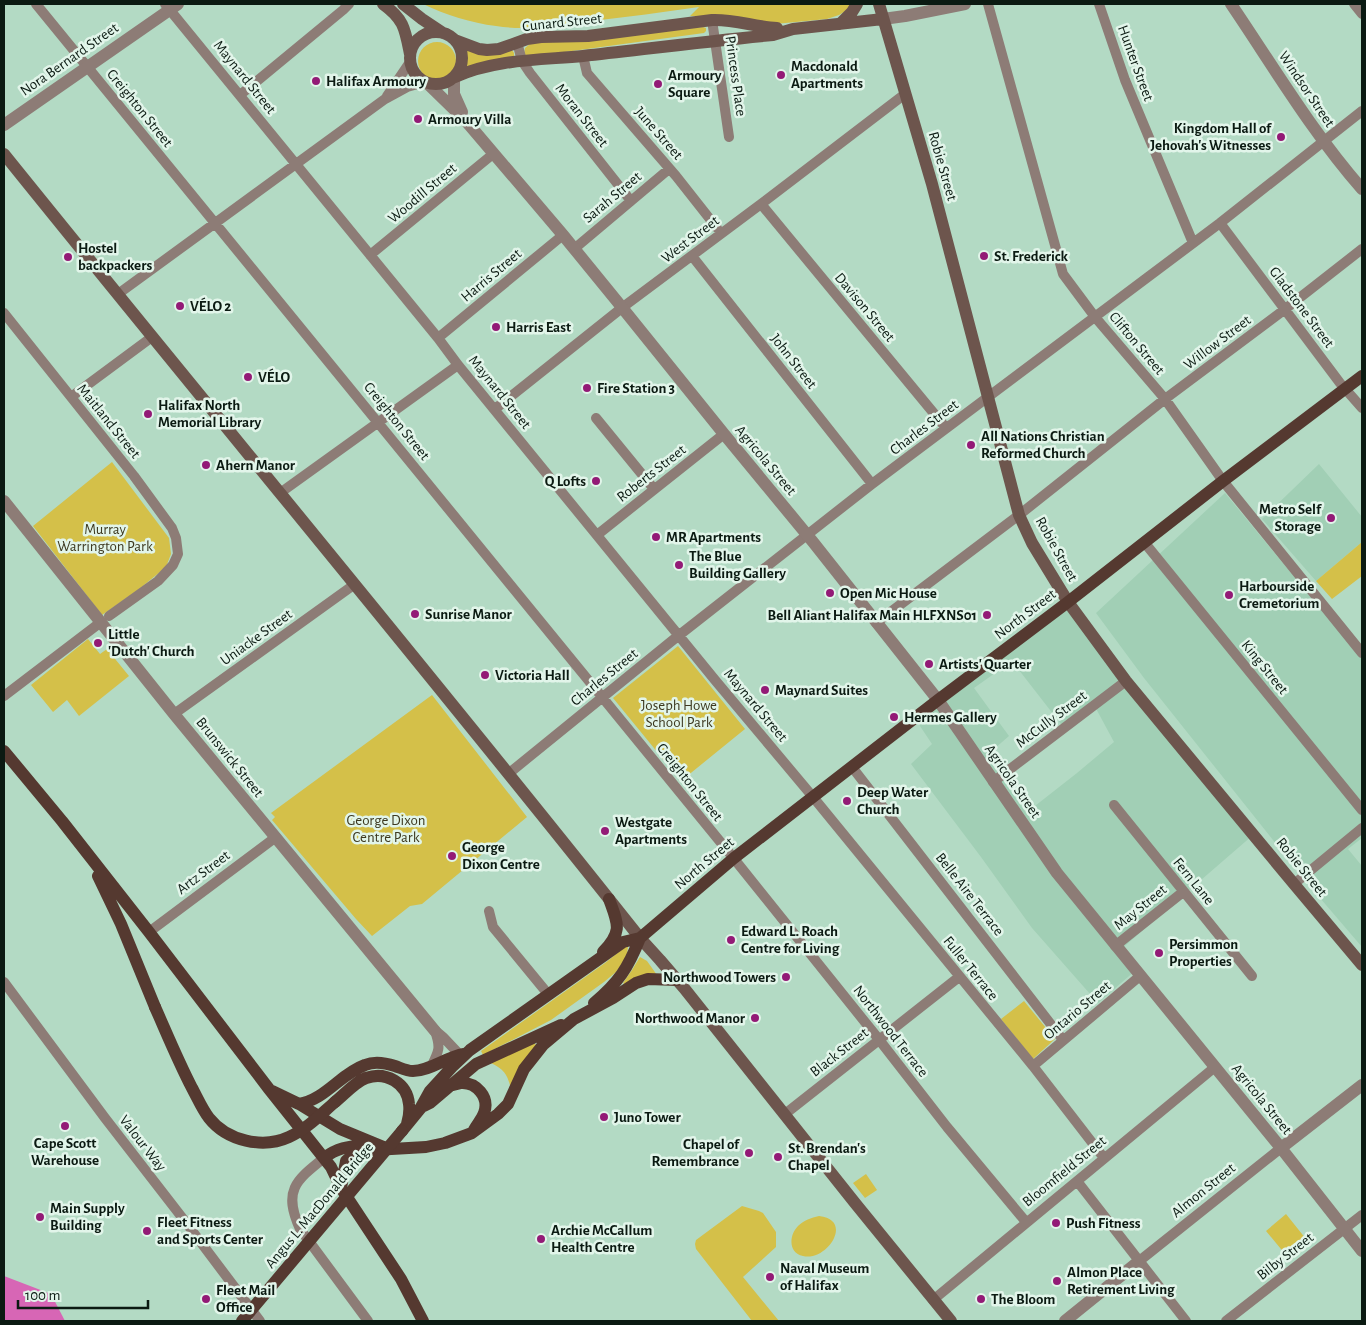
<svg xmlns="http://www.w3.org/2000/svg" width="1366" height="1325" font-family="'Alegreya Sans',sans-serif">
  <rect width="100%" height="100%" fill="#b3dac4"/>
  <path fill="#a1cfb5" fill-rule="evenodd" d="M1319,464L1362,517V542L1316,581L1262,519Z
    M1225,493L1362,659V838L1348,849L1362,866V947L1308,884L1144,678L1096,613Z
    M1070,599L1253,835L1119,951L1136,970L1098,1003L1032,928L981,857L911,764L932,744L920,726L917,716ZM1012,661L1064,728L1093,703L1114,742L1077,773L1026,813L986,756L1009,736L974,688Z"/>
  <path fill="#d4c049" d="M423,4H852L847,10L839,15L827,19L775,24L711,16H690L699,7C663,12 628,17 592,21C561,25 528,31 496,26C471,23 446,15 423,4Z
    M703,27L706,28V31L704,33L528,57L524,54L525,48L531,43Z
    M418 61a19 19 0 1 1 38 0a19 19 0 1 1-38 0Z
    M465,49L512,50L514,53V56L465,67L467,59Z
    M112,462L169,538L171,554L166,567L138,590L102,615L33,526Z
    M1362,542V576L1332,599L1316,581Z
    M88,639L100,654L107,649L129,676L79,716L67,700L53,712L31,685Z
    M678,646L745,729L681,781L613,698Z
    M432,695L527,817L422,904L410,906L372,936L356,919L272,820L275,817L271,813Z
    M625,947H628L627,954L623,962L616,972L604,982L551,1020L483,1055L481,1051L605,963Z
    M640,957L647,961L657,975L625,985L623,983L632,970Z
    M1024,1001L1055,1039L1033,1059L1001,1019Z
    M534,1043L537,1046L511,1090C508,1075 505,1070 491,1063Z
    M866,1174L877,1190L865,1198L853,1183Z
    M742,1206L759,1211L763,1213L776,1232V1247L743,1277L779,1321H752L696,1249L695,1244L696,1240Z
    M1286,1214L1310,1244L1290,1260L1266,1231Z
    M819,1216C855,1220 826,1262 803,1256C788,1253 789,1235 798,1226C804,1220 811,1218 819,1216Z"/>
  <path fill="#d766b5" d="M4,1276L51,1294L65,1321H4Z"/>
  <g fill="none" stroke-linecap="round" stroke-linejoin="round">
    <path stroke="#8d7c76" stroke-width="10" d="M36,4L727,850L877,1037L947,1127L1026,1222
      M165,4L438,338L458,365L715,680L813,797L1033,1066L1104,1158
      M988,4L1063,274L1095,317L1165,399L1223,481L1362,653
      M1099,4L1125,80L1193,243
      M1354,4L1362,14
      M712,20L729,137
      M517,42L522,61L530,73L631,201
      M583,56L587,73L676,176L717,228
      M240,95L343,10L349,4
      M387,96L410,62
      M761,204L946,428
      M1220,223L1340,383L1362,408
      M574,249L669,169
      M370,255L493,154
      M692,256L872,484
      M118,294L385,99L407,87L425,82
      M4,313L134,476L172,528L176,538L178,554L173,565L158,581L109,616
      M438,338L563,235
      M71,397L152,337
      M495,409L623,307L761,204L905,94
      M596,418L654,489
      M280,493L458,365
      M597,535L724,434
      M1144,542L1362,810
      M876,623L1019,515L1165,399L1284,310L1362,249
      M4,696L101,622
      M174,714L355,584
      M852,767L1063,1040
      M508,774L673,640L872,484L1220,223L1362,111
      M993,782L1126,681
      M1114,805L1252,976
      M1294,884L1362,828
      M489,911L493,927L548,994
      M149,932L276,837
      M1115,946L1183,892
      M4,982L105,1118L184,1220L260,1321
      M436,1031L443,1037L460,1055
      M1033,1066L1140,976
      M431,1067C439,1051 441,1048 435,1031
      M785,1114L959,977
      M324,1158C295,1181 283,1191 300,1229L368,1321
      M1077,1181L1186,1321
      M1138,1262L1281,1148
      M933,1300L1215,1067
      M1226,1321L1362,1215"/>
    <path stroke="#8d7c76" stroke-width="12" d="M1231,4C1273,66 1312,132 1362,189
      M883,19L905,16L965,4
      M454,78V94L462,112
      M428,84L466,121L563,235L616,300L724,434L813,542L938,700L1057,873L1281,1148L1362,1251
      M4,125L178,4
      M4,501L174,714L435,1031
      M1281,1148L1362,1085
      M1065,1321L1138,1262"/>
    <path stroke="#6d554d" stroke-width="12" d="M383,4C404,19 405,29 410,54
      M403,4L422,19L443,33
      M879,4L932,184L1019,515L1032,543L1068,602L1126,681L1294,884L1362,965
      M840,24L852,12L857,4
      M410 58a26 26 0 1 1 52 0a26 26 0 1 1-52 0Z
      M455,40L479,49L487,50L499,49L527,39L541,37L588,36L712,20C734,19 755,27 777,28
      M455,77C495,59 541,60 583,56C646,49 709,41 773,35L793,29L883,19
      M4,154C215,416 431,674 640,938L660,960L684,988L855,1203L951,1321"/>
    <path stroke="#553930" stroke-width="12" d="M4,751L62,821L149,932L269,1089L331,1167L341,1188L401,1279L423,1321
      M98,876L121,924L155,1007
      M603,952C623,931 618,924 609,899
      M594,1003C619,982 628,968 640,938
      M449,1086C453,1085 457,1084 461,1083C476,1082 490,1097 484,1113C482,1119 477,1124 474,1130
      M272,1091L299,1104L340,1129L386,1148
      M335,1102C345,1094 355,1082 366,1078C386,1071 407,1083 409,1104C410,1111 409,1117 407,1124
      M299,1104C326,1099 340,1074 365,1065C374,1061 386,1063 395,1066C401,1068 406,1071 413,1071C430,1071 446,1057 464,1054
      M424,1106L430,1103L476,1064L561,1025
      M402,1131L420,1109L430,1091L452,1067L470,1050L623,942L640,938L734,858L938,700L1068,602L1223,481L1362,376
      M324,1158C337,1148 348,1146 364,1146
      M341,1188L346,1161L357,1151L426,1147L445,1143L472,1133L498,1114L508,1104L524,1069L543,1045L574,1019L613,998L636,983L648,979L677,980"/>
    <path stroke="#553930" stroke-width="12" d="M155,1007C167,1034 178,1061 192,1088C197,1097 202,1109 209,1118C227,1141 263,1149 289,1137C307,1129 321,1114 335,1102
      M242,1321L402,1131"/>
  </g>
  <g fill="#931a76" stroke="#e2f5ea" stroke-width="2">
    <circle cx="781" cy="75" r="5"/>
    <circle cx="316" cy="81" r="5"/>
    <circle cx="658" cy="84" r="5"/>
    <circle cx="418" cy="119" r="5"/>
    <circle cx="1281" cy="137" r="5"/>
    <circle cx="984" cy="256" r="5"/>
    <circle cx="68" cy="257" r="5"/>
    <circle cx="180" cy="306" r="5"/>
    <circle cx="496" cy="327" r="5"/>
    <circle cx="248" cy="377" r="5"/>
    <circle cx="587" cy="388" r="5"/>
    <circle cx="148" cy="414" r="5"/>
    <circle cx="971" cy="445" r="5"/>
    <circle cx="206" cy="465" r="5"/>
    <circle cx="596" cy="481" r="5"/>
    <circle cx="1331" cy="518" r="5"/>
    <circle cx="656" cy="537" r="5"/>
    <circle cx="679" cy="565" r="5"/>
    <circle cx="830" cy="593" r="5"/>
    <circle cx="1229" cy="595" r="5"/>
    <circle cx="415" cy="614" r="5"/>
    <circle cx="987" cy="615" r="5"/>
    <circle cx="98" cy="643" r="5"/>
    <circle cx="929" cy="664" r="5"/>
    <circle cx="485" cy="675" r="5"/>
    <circle cx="765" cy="690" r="5"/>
    <circle cx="894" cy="717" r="5"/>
    <circle cx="847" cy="801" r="5"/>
    <circle cx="605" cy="831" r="5"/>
    <circle cx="452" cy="856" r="5"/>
    <circle cx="731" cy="940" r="5"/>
    <circle cx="1159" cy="953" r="5"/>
    <circle cx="786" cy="977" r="5"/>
    <circle cx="755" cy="1018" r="5"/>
    <circle cx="604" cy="1117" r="5"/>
    <circle cx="65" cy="1126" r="5"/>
    <circle cx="749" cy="1153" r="5"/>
    <circle cx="778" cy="1157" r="5"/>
    <circle cx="40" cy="1217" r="5"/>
    <circle cx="1056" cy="1223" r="5"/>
    <circle cx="147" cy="1231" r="5"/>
    <circle cx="541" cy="1239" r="5"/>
    <circle cx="770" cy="1277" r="5"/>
    <circle cx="1057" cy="1281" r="5"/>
    <circle cx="206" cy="1299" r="5"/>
    <circle cx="981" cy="1299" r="5"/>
  </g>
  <g text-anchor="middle" stroke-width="5" stroke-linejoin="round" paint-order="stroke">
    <g font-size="15" fill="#0b1a12" stroke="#e2f5ea">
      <text transform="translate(562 22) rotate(-6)" y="5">Cunard Street</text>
      <text transform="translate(69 59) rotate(-35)" y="5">Nora Bernard Street</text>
      <text transform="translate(1136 63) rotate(70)" y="5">Hunter Street</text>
      <text transform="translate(736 76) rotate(82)" y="5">Princess Place</text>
      <text transform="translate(245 77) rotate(51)" y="5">Maynard Street</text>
      <text transform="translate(1307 89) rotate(56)" y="5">Windsor Street</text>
      <text transform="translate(140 108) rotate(51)" y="5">Creighton Street</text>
      <text transform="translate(582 115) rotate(52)" y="5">Moran Street</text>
      <text transform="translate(659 133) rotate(49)" y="5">June Street</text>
      <text transform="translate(943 166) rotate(74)" y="5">Robie Street</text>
      <text transform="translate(422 193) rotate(-40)" y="5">Woodill Street</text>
      <text transform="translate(612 197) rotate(-40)" y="5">Sarah Street</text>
      <text transform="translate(690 239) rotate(-37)" y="5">West Street</text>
      <text transform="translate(491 275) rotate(-40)" y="5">Harris Street</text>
      <text transform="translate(865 307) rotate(50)" y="5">Davison Street</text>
      <text transform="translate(1302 307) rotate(53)" y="5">Gladstone Street</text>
      <text transform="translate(1217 342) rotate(-37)" y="5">Willow Street</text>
      <text transform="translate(1137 343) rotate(50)" y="5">Clifton Street</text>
      <text transform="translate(794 361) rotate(52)" y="5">John Street</text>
      <text transform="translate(500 392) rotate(51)" y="5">Maynard Street</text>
      <text transform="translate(109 421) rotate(51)" y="5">Maitland Street</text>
      <text transform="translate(397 421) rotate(51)" y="5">Creighton Street</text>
      <text transform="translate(924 427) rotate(-37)" y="5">Charles Street</text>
      <text transform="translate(766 460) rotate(50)" y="5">Agricola Street</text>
      <text transform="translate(651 473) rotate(-38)" y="5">Roberts Street</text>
      <text transform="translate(1057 549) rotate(61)" y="5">Robie Street</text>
      <text transform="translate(1025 614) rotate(-37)" y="5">North Street</text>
      <text transform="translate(256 637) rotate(-36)" y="5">Uniacke Street</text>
      <text transform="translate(1265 667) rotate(51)" y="5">King Street</text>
      <text transform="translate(604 677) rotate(-39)" y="5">Charles Street</text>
      <text transform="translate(756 705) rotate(50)" y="5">Maynard Street</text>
      <text transform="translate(1051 719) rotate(-37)" y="5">McCully Street</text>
      <text transform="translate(230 757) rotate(51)" y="5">Brunswick Street</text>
      <text transform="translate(1013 781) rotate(55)" y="5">Agricola Street</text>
      <text transform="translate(690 782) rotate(51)" y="5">Creighton Street</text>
      <text transform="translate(704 863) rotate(-40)" y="5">North Street</text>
      <text transform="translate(1302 867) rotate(51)" y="5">Robie Street</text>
      <text transform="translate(203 872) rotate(-37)" y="5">Artz Street</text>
      <text transform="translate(1194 881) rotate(51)" y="5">Fern Lane</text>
      <text transform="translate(970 894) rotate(52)" y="5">Belle Aire Terrace</text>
      <text transform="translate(1140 907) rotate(-39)" y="5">May Street</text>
      <text transform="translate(971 968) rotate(51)" y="5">Fuller Terrace</text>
      <text transform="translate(1077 1010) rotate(-40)" y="5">Ontario Street</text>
      <text transform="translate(891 1031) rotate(52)" y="5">Northwood Terrace</text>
      <text transform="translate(839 1052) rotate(-38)" y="5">Black Street</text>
      <text transform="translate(1262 1099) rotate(51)" y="5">Agricola Street</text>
      <text transform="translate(143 1143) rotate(52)" y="5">Valour Way</text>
      <text transform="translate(1064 1171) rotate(-39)" y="5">Bloomfield Street</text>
      <text transform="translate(1203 1190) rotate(-39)" y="5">Almon Street</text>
      <text transform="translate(319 1205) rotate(-50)" y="5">Angus L. MacDonald Bridge</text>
      <text transform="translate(1285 1256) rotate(-38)" y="5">Bilby Street</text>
    </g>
    <g font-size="15" font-weight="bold" fill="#0b1a12" stroke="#e2f5ea" text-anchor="start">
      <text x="791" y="71">Macdonald<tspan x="791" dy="17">Apartments</tspan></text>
      <text x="668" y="80">Armoury<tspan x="668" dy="17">Square</tspan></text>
      <text x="326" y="86">Halifax Armoury</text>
      <text x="428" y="124">Armoury Villa</text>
      <text x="1271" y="133" text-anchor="end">Kingdom Hall of<tspan x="1271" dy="17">Jehovah's Witnesses</tspan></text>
      <text x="78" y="253">Hostel<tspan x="78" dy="17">backpackers</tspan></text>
      <text x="994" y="261">St. Frederick</text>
      <text x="190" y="311">VÉLO 2</text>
      <text x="506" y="332">Harris East</text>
      <text x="258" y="382">VÉLO</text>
      <text x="597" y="393">Fire Station 3</text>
      <text x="158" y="410">Halifax North<tspan x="158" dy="17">Memorial Library</tspan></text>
      <text x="981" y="441">All Nations Christian<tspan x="981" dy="17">Reformed Church</tspan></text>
      <text x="216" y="470">Ahern Manor</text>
      <text x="586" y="486" text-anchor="end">Q Lofts</text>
      <text x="1321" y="514" text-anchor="end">Metro Self<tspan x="1321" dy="17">Storage</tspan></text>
      <text x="666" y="542">MR Apartments</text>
      <text x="689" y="561">The Blue<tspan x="689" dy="17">Building Gallery</tspan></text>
      <text x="1239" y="591">Harbourside<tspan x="1239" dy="17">Cremetorium</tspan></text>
      <text x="840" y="598">Open Mic House</text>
      <text x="425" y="619">Sunrise Manor</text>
      <text x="977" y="620" text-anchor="end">Bell Aliant Halifax Main HLFXNS01</text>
      <text x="108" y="639">Little<tspan x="108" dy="17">'Dutch' Church</tspan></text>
      <text x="939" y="669">Artists' Quarter</text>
      <text x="495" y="680">Victoria Hall</text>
      <text x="775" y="695">Maynard Suites</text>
      <text x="904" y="722">Hermes Gallery</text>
      <text x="857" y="797">Deep Water<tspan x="857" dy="17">Church</tspan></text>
      <text x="615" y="827">Westgate<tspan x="615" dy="17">Apartments</tspan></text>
      <text x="462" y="852">George<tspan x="462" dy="17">Dixon Centre</tspan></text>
      <text x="741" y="936">Edward L. Roach<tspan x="741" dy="17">Centre for Living</tspan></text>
      <text x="1169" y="949">Persimmon<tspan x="1169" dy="17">Properties</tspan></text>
      <text x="776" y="982" text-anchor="end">Northwood Towers</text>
      <text x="745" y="1023" text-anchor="end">Northwood Manor</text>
      <text x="614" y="1122">Juno Tower</text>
      <text x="65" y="1148" text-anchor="middle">Cape Scott<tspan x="65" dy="17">Warehouse</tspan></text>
      <text x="739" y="1149" text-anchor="end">Chapel of<tspan x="739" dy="17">Remembrance</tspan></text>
      <text x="788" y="1153">St. Brendan's<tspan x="788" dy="17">Chapel</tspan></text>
      <text x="50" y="1213">Main Supply<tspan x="50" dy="17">Building</tspan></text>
      <text x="157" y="1227">Fleet Fitness<tspan x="157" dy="17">and Sports Center</tspan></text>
      <text x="1066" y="1228">Push Fitness</text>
      <text x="551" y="1235">Archie McCallum<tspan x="551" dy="17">Health Centre</tspan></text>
      <text x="780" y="1273">Naval Museum<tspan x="780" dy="17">of Halifax</tspan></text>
      <text x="1067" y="1277">Almon Place<tspan x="1067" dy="17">Retirement Living</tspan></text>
      <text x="216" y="1295">Fleet Mail<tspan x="216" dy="17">Office</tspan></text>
      <text x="991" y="1304">The Bloom</text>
    </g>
    <g font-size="15" fill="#3d3920" stroke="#e2f5ea">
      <text x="105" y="534">Murray<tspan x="105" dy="17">Warrington Park</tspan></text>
      <text x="679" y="710">Joseph Howe<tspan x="679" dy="17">School Park</tspan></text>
      <text x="386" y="825">George Dixon<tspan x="386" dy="17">Centre Park</tspan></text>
    </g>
  </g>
  <rect width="1366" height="1325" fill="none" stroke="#0b1a12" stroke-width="10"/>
  <path d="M18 1300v8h130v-8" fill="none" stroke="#0b1a12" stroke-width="2.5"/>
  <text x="25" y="1300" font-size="15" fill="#0b1a12" stroke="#e2f5ea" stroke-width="4" paint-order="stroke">100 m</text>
</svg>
